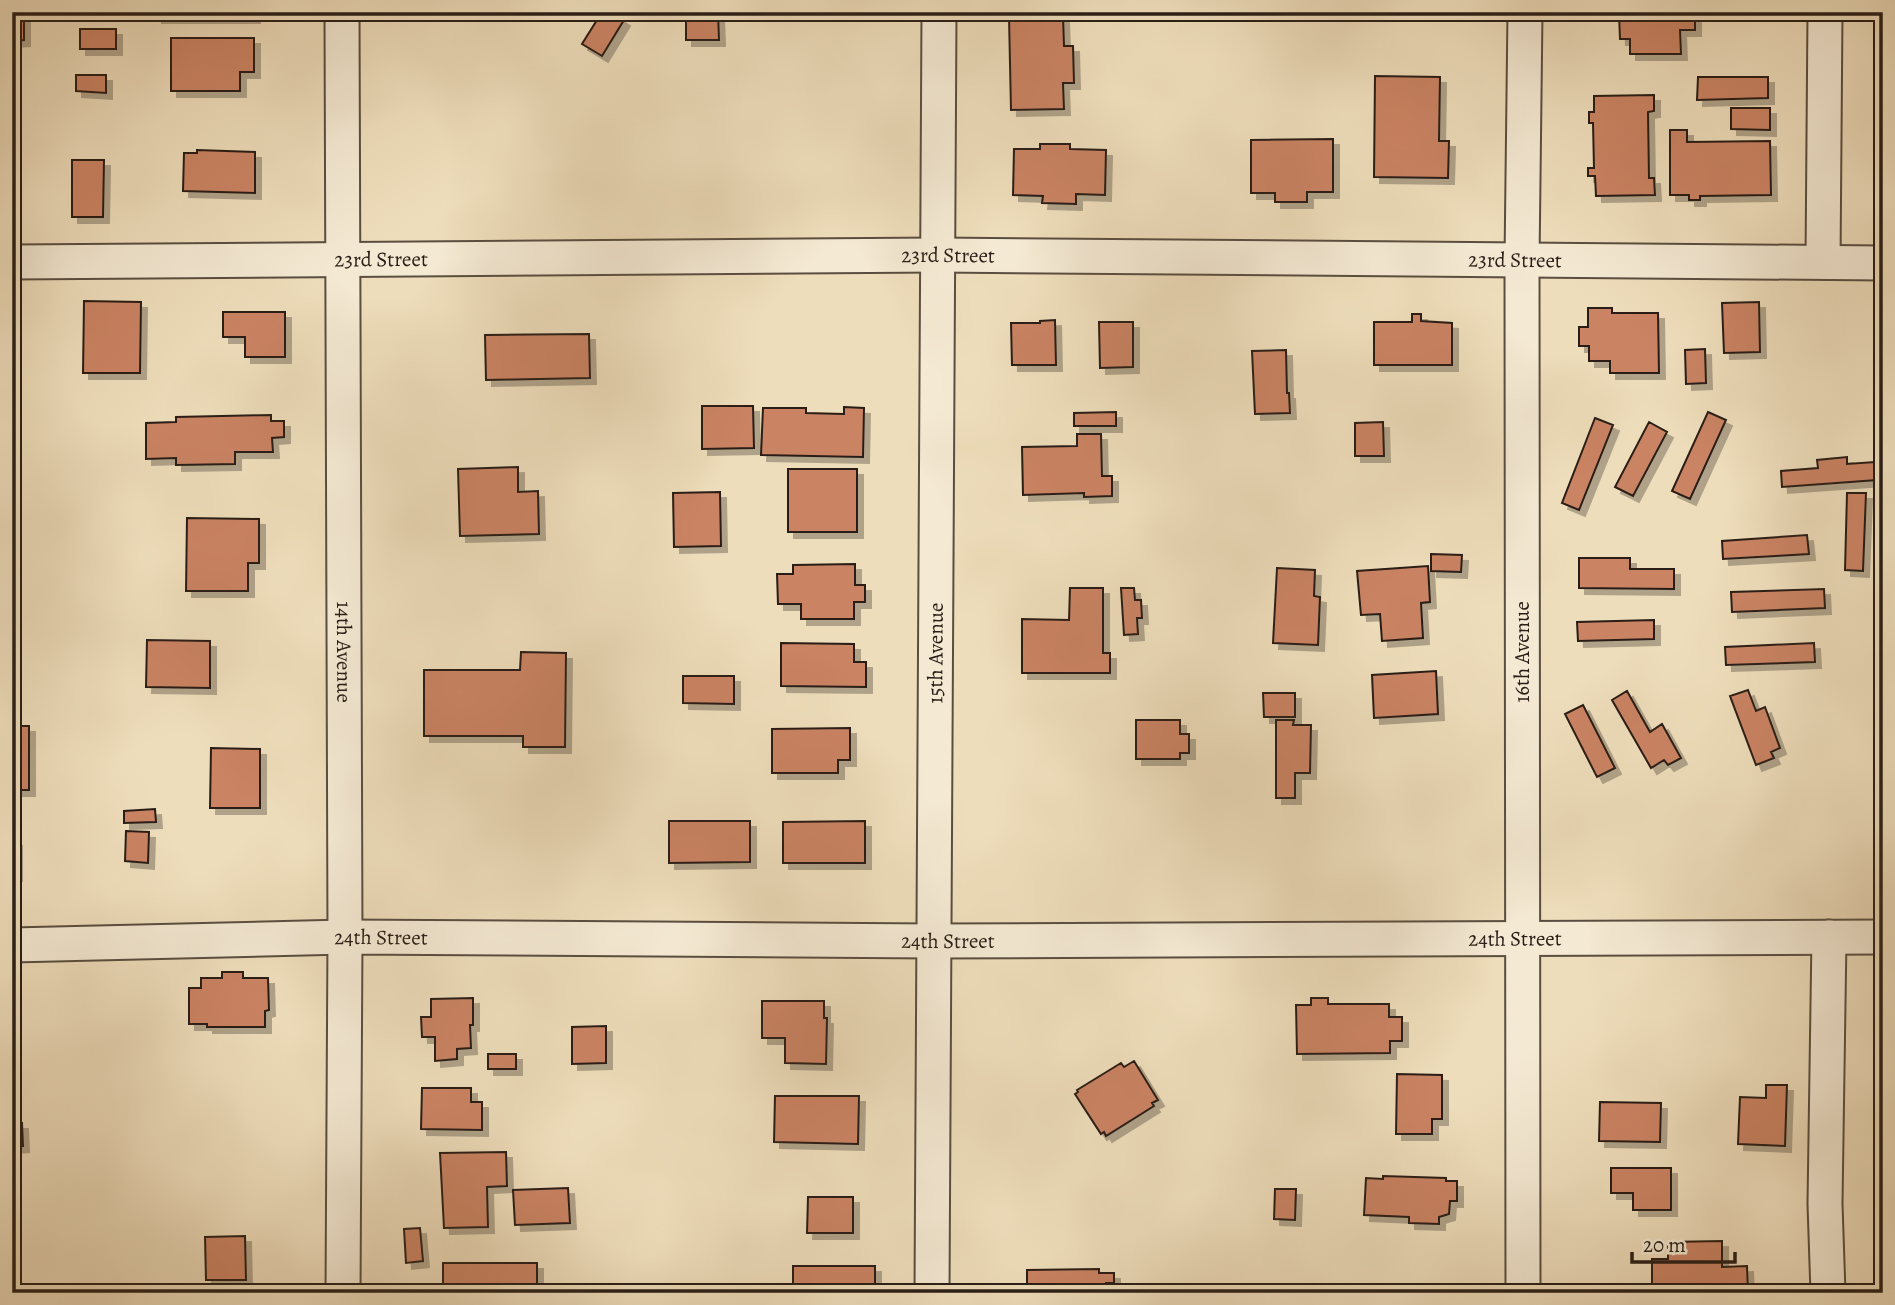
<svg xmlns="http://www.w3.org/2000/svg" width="1895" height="1305" font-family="Alegreya,serif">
  <defs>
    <filter id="shadow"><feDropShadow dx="6" dy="6" stdDeviation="0" flood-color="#0004"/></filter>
  </defs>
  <rect width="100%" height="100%" fill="#edb"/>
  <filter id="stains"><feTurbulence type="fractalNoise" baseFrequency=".00286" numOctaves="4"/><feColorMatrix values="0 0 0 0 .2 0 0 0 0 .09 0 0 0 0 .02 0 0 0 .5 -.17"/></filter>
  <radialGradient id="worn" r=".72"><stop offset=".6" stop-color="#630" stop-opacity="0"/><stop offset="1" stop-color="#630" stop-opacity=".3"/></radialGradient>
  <path fill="#ca8364" stroke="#291e17" stroke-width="2" filter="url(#shadow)" d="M156,12H254V17H156Z
    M602,12H611L624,20L602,56L582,44Z
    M686,12H718L719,40H686Z
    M1632,12H1695V30H1680L1681,54H1630V39H1620L1619,14H1632Z
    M12,16H24V40L12,41Z
    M1063,16L1064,46H1073L1074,83H1063L1064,109L1011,110L1009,17Z
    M80,29H116V49H80Z
    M171,38H254V72H240V91H171Z
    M76,75H106V93L76,91Z
    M1375,76L1440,77L1439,141H1449L1448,178L1374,177Z
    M1698,77H1768V98L1697,100Z
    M1654,95V111L1648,112L1649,178H1654L1655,195L1596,196L1595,176H1588V168H1594L1593,123H1589V112H1594V96Z
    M1731,108H1770V130L1731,129Z
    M1670,130H1687V142L1770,141L1771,195L1700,196V200H1689V195H1670Z
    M1333,139V192H1307V202H1275V193H1251V140Z
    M1040,144H1070V149L1106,150L1105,195L1076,194V204L1042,203L1043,196L1013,195L1014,149H1040Z
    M197,150L255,152V193L183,191L184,153H197Z
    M72,160H104L103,217H72Z
    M84,301L141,302L140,373H83Z
    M1759,302L1760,352L1724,353L1722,303Z
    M1588,308H1612V313H1658L1659,373H1610V361H1589V346H1579V327H1588Z
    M223,312H285V357H245V337H223Z
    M1412,314H1421V321L1452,323V365H1374V322H1412Z
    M1055,320L1056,365H1012L1011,323H1040V321Z
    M1099,322H1133V367L1100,368Z
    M589,334L590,378L486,380L485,335Z
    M1705,349L1706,383L1686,384L1685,350Z
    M1286,350L1287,393H1289L1290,413L1255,414L1252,351Z
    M702,406H753L754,448L702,449Z
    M844,407L864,408L863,457L761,455L763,408H806V413L844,414Z
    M1116,412V426H1074V413Z
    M1708,412L1726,420L1690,499L1672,491Z
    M271,415V421H284V437L272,438L273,452H235V464L176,465V458L146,459V423L176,422V417Z
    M1595,418L1613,425L1579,510L1562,503Z
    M1383,422L1384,456H1355V423Z
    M1649,422L1667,432L1633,496L1615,487Z
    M1077,434H1101L1102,476H1112V496L1084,497V493L1023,495L1022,447L1077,446Z
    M1847,457V464L1875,462L1877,480L1782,487L1781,471L1818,468L1817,460Z
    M518,467V492L538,491L539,534L460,536L458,469Z
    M788,469H857V532H788Z
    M720,492L721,546L674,547L673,493Z
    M1847,493H1866L1863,571L1845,570Z
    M187,518L259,519V563H248V591H186Z
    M1807,535L1809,554L1723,559L1722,541Z
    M1431,554L1462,555L1461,572L1431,571Z
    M1579,558H1630V569H1674V589L1579,588Z
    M855,564V585H865V602H854V619H801V604H778L777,574H793V565Z
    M1428,566L1430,602L1421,603L1423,638L1382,641L1380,614L1361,615L1357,571Z
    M1277,568L1315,570L1314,596L1320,597L1318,645L1273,643Z
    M1070,588H1103V653H1110V673H1022V619L1069,620Z
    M1121,588H1134L1135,600H1141L1142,618H1137L1138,634L1124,635Z
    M1824,589L1825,608L1732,612L1731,592Z
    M1654,620V639L1578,641L1577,622Z
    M147,640L210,641V688L146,687Z
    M781,643L854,644V662H866V687L781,686Z
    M1814,643L1815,662L1726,665L1725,647Z
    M521,652L566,653L565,747H523V736H424V670H520Z
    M1436,671L1438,714L1374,718L1372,675Z
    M683,676H734V704L683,703Z
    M1748,690L1756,711L1765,707L1780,748L1771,752L1774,758L1756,765L1730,696Z
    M1627,691L1650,732L1662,724L1681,758L1668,765L1664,760L1651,768L1612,700Z
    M1263,693H1295V717H1264Z
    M1583,705L1615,768L1597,777L1565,714Z
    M1136,720H1180V734H1189V753H1180V759H1136Z
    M1276,720H1294L1293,725H1311L1310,773H1295V798H1276Z
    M15,726H29V790H15Z
    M850,728V760H838V773H772V729Z
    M211,748L260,749V808H210Z
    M155,809L156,822L124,823V811Z
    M669,821H750V862L669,863Z
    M865,821V863H783V822Z
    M126,831L149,832L148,863L125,861Z
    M12,840H16V875H12Z
    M222,972H243V978H268L269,1010L265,1011V1027H207V1024H189V988H201V978H222Z
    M473,998V1025H470L471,1048L457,1049V1059L435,1061V1037H422L421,1017H431V999Z
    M1311,998H1328V1004H1389V1017H1402V1041H1390V1053L1297,1054L1296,1005H1311Z
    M762,1001H824V1018H827L826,1064L785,1063V1038H762Z
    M606,1026V1063L572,1064V1027Z
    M488,1054H516V1069H488Z
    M1134,1061L1158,1100L1152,1103L1154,1106L1106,1136L1104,1132L1101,1134L1075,1094L1078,1092L1077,1090L1121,1063L1124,1067Z
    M1397,1074L1442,1075V1119H1432V1134H1396Z
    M1766,1085H1787L1785,1146L1738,1144L1740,1097L1766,1098Z
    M422,1088H471V1102H482V1130L421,1129Z
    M775,1096H859L858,1144L774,1142Z
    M1600,1102L1661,1103L1660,1142L1599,1141Z
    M12,1123H22L23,1146L12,1147Z
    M506,1152L507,1186L487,1187L488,1227L444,1228L440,1153Z
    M1611,1168H1671V1210H1633V1193H1611Z
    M1383,1176L1446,1178V1181H1457V1201H1450L1449,1214L1439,1217V1224L1409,1223V1217L1364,1215L1366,1178L1383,1179Z
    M568,1188L570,1223L515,1225L513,1190Z
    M1275,1189H1296L1295,1220L1274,1219Z
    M808,1197H853V1233H807Z
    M420,1228L423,1261L406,1263L404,1229Z
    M245,1236L246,1280H206L205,1237Z
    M1722,1241V1267L1747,1266L1748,1293H1652V1259H1668V1242Z
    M443,1263H537V1293H443Z
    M793,1266H875V1293H793Z
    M1099,1269V1273H1114V1283H1106V1288H1099V1293H1000V1290H1027V1270Z
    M1771,1285H1793V1293H1771Z"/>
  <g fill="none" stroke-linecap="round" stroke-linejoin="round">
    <defs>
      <g id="minor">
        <path id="s1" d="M342,12L345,937L343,1293"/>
        <path id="s2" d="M12,262L938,255L1883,263"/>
        <path d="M1823,262L1825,12"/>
        <path id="s3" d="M12,945L345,937L932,941L1883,937"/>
        <path id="s4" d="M932,1293L939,12"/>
        <path d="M1523,1293L1522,261L1525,12"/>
        <path d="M1828,1293L1825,1204L1829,937"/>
      </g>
    </defs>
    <use href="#minor" stroke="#5a4e40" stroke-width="37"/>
    <use href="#minor" stroke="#f4e9d3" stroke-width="33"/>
  </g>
  <g text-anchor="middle" stroke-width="5" stroke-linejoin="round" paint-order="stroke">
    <g font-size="21" fill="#291e17" stroke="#f4e9d3">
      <text dy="7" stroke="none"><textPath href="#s2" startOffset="936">23rd Street</textPath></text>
      <text dy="7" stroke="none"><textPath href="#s2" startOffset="369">23rd Street</textPath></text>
      <text dy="7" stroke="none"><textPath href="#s2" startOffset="1503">23rd Street</textPath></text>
      <text dy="7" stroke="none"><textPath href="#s4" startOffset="640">15th Avenue</textPath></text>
      <text transform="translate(1522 652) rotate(-90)" y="7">16th Avenue</text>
      <text dy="7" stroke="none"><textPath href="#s1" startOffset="640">14th Avenue</textPath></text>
      <text dy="7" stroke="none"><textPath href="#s3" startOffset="1503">24th Street</textPath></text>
      <text dy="7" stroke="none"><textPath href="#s3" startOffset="369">24th Street</textPath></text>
      <text dy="7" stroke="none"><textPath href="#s3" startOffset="936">24th Street</textPath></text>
    </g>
  </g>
  <rect width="1895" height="1305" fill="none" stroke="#edb" stroke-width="42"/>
  <rect x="14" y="14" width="1867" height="1277" fill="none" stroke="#291e17" stroke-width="3.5"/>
  <rect x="21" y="21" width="1853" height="1263" fill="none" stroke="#291e17" stroke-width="2"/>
  <path d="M1632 1252v10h103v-10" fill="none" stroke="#291e17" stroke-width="3.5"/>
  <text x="1643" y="1252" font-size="21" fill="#291e17" stroke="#f4e9d3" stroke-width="5" paint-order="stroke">20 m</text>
  <rect width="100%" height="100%" filter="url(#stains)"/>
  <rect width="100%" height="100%" fill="url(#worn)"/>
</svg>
